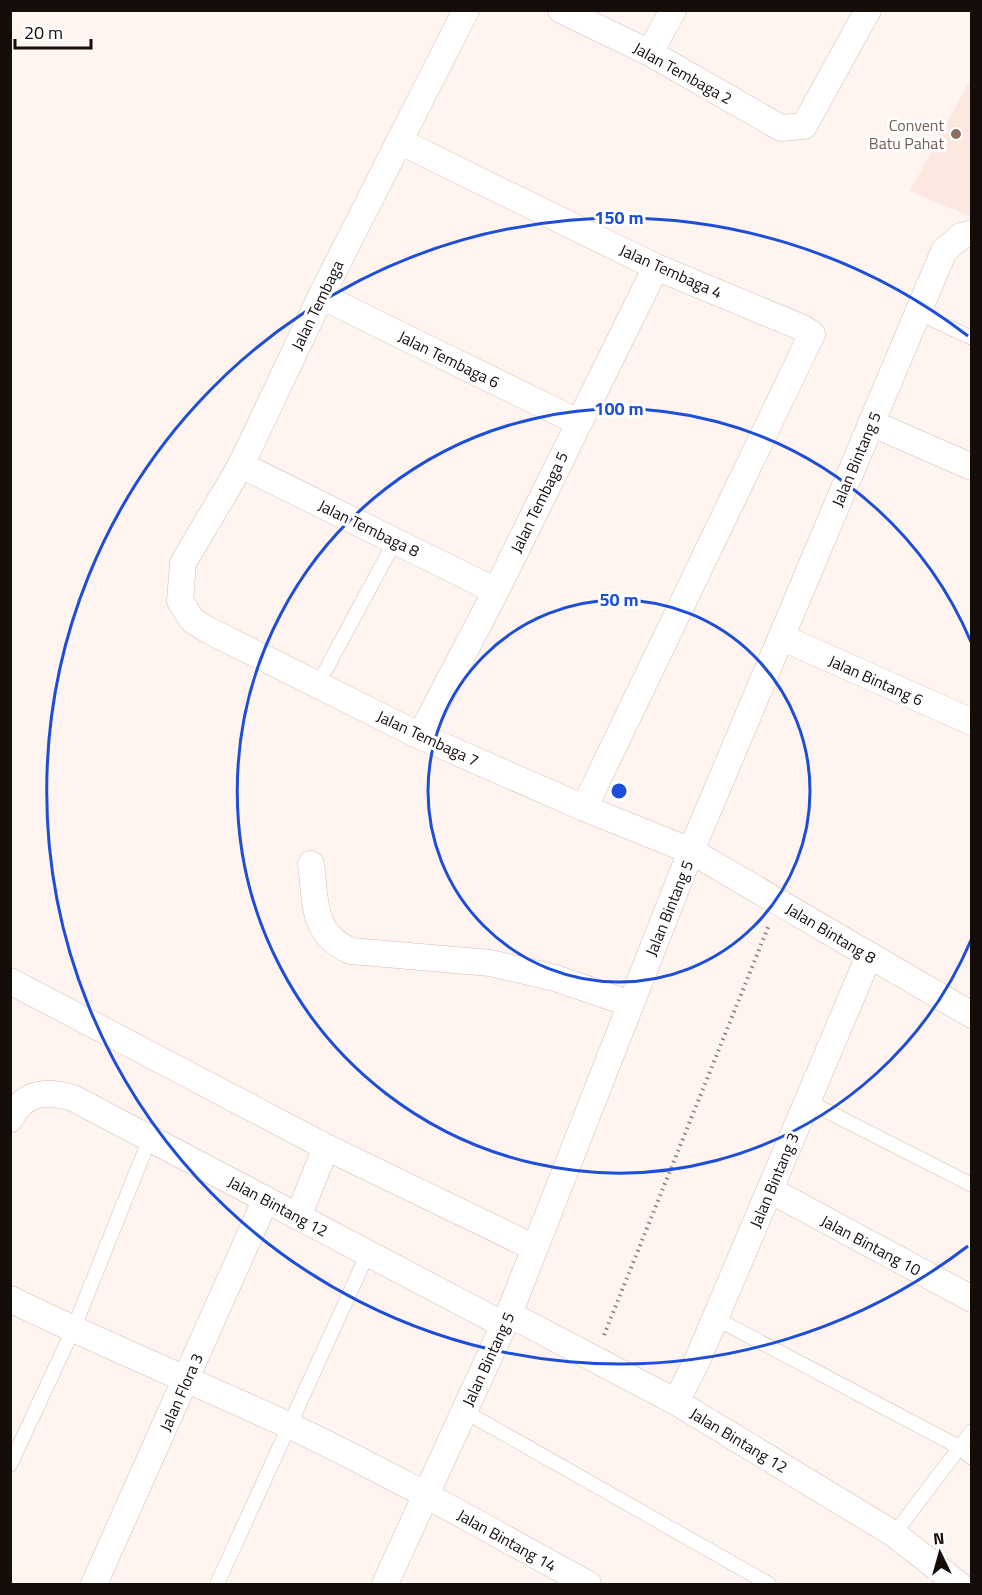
<svg xmlns="http://www.w3.org/2000/svg" width="982" height="1595" font-family="'Titillium Web',sans-serif">
  <rect width="100%" height="100%" fill="#fff4f0"/>
  <path fill="#fde8e1" d="M971,78V217L910,191Z"/>
  <g fill="none" stroke-linecap="round" stroke-linejoin="round">
    <defs>
      <path id="service" d="M918,313L972,338
        M318,684L395,541
        M807,1101L972,1185
        M715,1318L959,1447L972,1458
        M464,1411L769,1584
        M10,1465L73,1330L150,1138
        M894,1534L972,1431
        M217,1584L368,1253"/>
      <path id="minor" d="M466,10L321,296L241,465L183,563L180,601L192,620L208,630L420,736L584,808L691,851L972,1015
        M561,10L650,53L781,128L804,126L868,10
        M650,53L673,10
        M399,141L656,267L803,328L812,334L584,808
        M321,296L578,422
        M871,423L972,467
        M241,465L496,591
        M781,637L972,722
        M420,736L496,591L656,267
        M311,864C316,902 311,934 351,951L490,963L555,978L631,1004
        M10,981L326,1147L535,1248
        M10,1119C25,1091 47,1090 73,1098L504,1325
        M770,1190L972,1299
        M298,1217L326,1147
        M10,1299C102,1344 195,1382 288,1425C390,1473 489,1530 588,1584
        M509,1314L676,1402L894,1534L958,1584
        M676,1402L697,1361L869,956
        M94,1584L266,1199
        M385,1584L509,1314L691,851L944,251L961,236L972,233"/>
    </defs>
    <use href="#service" stroke="#d6bdb4" stroke-width="15"/>
    <use href="#minor" stroke="#d6bdb4" stroke-width="27"/>
    <path stroke="#897f7c" stroke-width="4" stroke-dasharray="1.5 4.5" stroke-linecap="butt" d="M604,1335L769,925"/>
    <use href="#service" stroke="#fff" stroke-width="14"/>
    <use href="#minor" stroke="#fff" stroke-width="26"/>
  </g>
  <g fill="none" stroke="#1d4ed8" stroke-width="3">
    <circle cx="619" cy="791" r="191"/>
    <path d="M971 940A382 382 0 1 1 971 642"/>
    <path d="M968 1246A573 573 0 1 1 968 336"/>
  </g>
  <circle fill="#8d6e63" stroke="#fff" stroke-width="2" cx="956" cy="134" r="6"/>
  <g text-anchor="middle" stroke-width="6" stroke-linejoin="round" paint-order="stroke">
    <g font-size="16" fill="#150d0a" stroke="#fff">
      <text transform="translate(683 73) rotate(29)" y="6">Jalan Tembaga 2</text>
      <text transform="translate(671 271) rotate(24)" y="6">Jalan Tembaga 4</text>
      <text transform="translate(317 305) rotate(-64)" y="6">Jalan Tembaga</text>
      <text transform="translate(449 359) rotate(26)" y="6">Jalan Tembaga 6</text>
      <text transform="translate(856 459) rotate(-67)" y="6">Jalan Bintang 5</text>
      <text transform="translate(539 502) rotate(-64)" y="6">Jalan Tembaga 5</text>
      <text transform="translate(369 528) rotate(26)" y="6">Jalan Tembaga 8</text>
      <text transform="translate(876 680) rotate(24)" y="6">Jalan Bintang 6</text>
      <text transform="translate(428 738) rotate(25)" y="6">Jalan Tembaga 7</text>
      <text transform="translate(669 908) rotate(-68)" y="6">Jalan Bintang 5</text>
      <text transform="translate(831 933) rotate(31)" y="6">Jalan Bintang 8</text>
      <text transform="translate(774 1180) rotate(-67)" y="6">Jalan Bintang 3</text>
      <text transform="translate(278 1206) rotate(28)" y="6">Jalan Bintang 12</text>
      <text transform="translate(871 1245) rotate(28)" y="6">Jalan Bintang 10</text>
      <text transform="translate(488 1359) rotate(-65)" y="6">Jalan Bintang 5</text>
      <text transform="translate(181 1392) rotate(-66)" y="6">Jalan Flora 3</text>
      <text transform="translate(739 1440) rotate(31)" y="6">Jalan Bintang 12</text>
      <text transform="translate(507 1540) rotate(29)" y="6">Jalan Bintang 14</text>
    </g>
    <g font-size="16" fill="#785e54" stroke="#fff" text-anchor="end">
      <text x="944" y="131">Convent<tspan x="944" dy="18">Batu Pahat</tspan></text>
    </g>
  </g>
  <circle cx="619" cy="791" r="9" fill="#1d4ed8" stroke="#fff" stroke-width="3"/>
  <g font-size="18" text-anchor="middle" font-weight="bold" fill="#1d4ed8" stroke="#fff" stroke-width="6" stroke-linejoin="round" paint-order="stroke">
    <text x="619" y="224">150 m</text>
    <text x="619" y="415">100 m</text>
    <text x="619" y="606">50 m</text>
  </g>
  <rect width="982" height="1595" fill="none" stroke="#150d0a" stroke-width="24"/>
  <g transform="translate(940 1553) rotate(355)" stroke="#ffffff" stroke-width="4.5" paint-order="stroke">
  <path d="M0-4.5L10 22L0 15L-10 22Z" fill="#150d0a"/>
  <text y="-9" font-size="16" font-weight="bold" text-anchor="middle" fill="#150d0a">N</text>
  </g>
  <path d="M15 39v9h76v-9" fill="none" stroke="#150d0a" stroke-width="3"/>
  <text x="24" y="39" font-size="18" fill="#150d0a" stroke="#ffffff" stroke-width="4.5" paint-order="stroke">20 m</text>
</svg>
